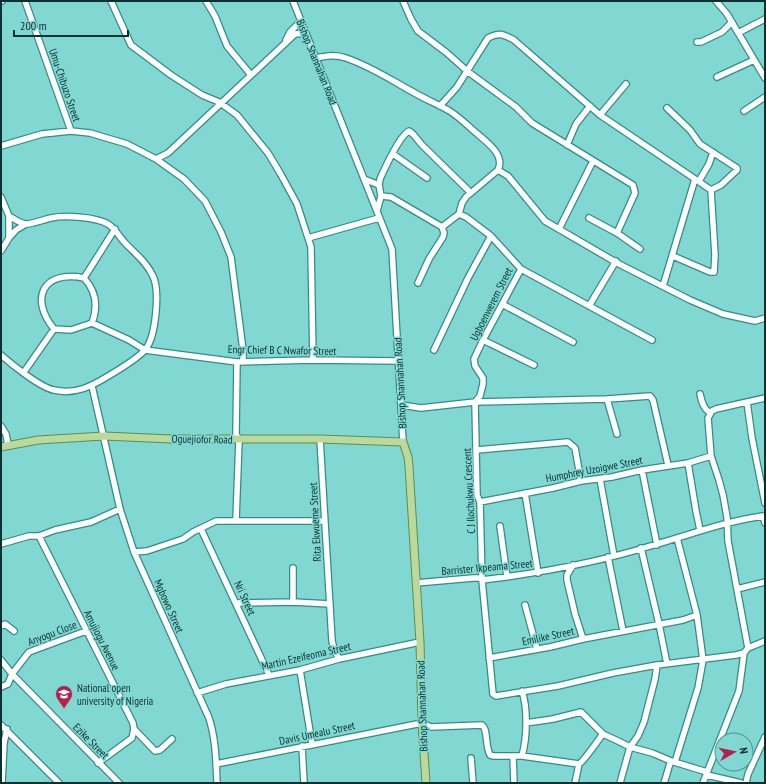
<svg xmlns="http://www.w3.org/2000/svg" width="766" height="784" font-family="'PT Sans Narrow',sans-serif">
  <rect width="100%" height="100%" fill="#81d7d2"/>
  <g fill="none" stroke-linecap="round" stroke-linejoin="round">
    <defs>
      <path id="minor" d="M1,1H2
        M25,1L71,131
        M111,1L131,45L171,75L202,95L219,102L237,115L268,153L280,173L297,204L311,247L313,360
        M206,1L215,16L227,46L251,75
        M293,1L392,249L403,442
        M403,1L411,19L418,31L447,53L467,71L516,107L532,123L633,185L635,193L617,233
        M716,1L727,14L765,78
        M738,33L765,19
        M286,40L290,32L301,21
        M697,42H701L722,32L732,22
        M316,58C326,56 335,54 346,58C370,66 391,80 413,92C425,99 437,104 448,110C458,116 466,124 474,131C484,140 506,154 498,170L466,197L462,203L459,214L442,227
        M717,77L754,60
        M440,106L457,87L488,38C499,32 503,34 514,40L600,115L695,179L663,286
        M667,108L690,130L700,144L737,168V170L721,185L711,190
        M744,111L765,97
        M600,115L626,84
        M567,145L576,124L590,106
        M1,146L42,134L71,131L90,133L127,144L156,159L184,179L205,201L221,232L231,257L243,350V361
        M393,154L427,178
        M156,159L168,153L295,34L306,33
        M498,170L508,176L545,221L619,264L690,300L723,314L755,321L765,318
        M364,179L379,185
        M699,181L709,164L713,152
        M381,196L391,197L442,227L444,233L443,237L429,259L418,283
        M1,197L9,216V238L1,251
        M377,211L381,196L379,185L380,179C385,168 399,136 409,131L413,134L422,145L470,192
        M459,214L466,217L491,236L521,269L652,340
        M589,218L617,233L640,249
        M559,229L593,161
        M9,238L16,230L26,224
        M308,238L379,218
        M673,256L710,272H714L715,255L711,190L695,179
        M84,278L115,229
        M502,304L573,342
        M589,306L616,261
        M54,329C29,298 43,270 84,278C96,291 98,307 92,323
        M483,340L534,365
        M434,350L468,278L491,236
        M1,355C11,364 41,388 54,390C76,395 92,386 110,375C120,369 138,358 145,350C156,337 160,291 153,276C147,263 136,254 126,244C119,237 117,230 108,224C96,217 65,215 51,218C45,219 30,225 25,224C19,223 13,218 9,216
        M24,372L54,329L71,330L92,323L129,340L145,350L237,362L313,360L398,361
        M92,386L120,509L134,552L209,718C216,740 216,761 217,783
        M700,394C702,402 703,408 710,413
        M607,399L617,434
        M475,402L477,495L480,502L482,580L493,694L496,696L558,686L613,673L657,665L736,655L744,653L748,648L765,641
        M475,402L480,396L483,384V378L475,366L474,359L483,340L521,269
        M747,402L752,438L765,503
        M401,405L421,408L475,402L607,399L650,396L653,400L668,465
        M1,426L6,434L8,445
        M320,439L332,641L334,649L339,659
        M477,450L568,442L575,448L581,481
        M688,463L696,511L700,530
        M642,470L657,545
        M600,479L614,556
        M525,493L538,573
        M480,502L553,488L581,481L612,477L642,470L688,463L711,456
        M763,516L765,523
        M236,520L239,440L236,434L237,362
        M500,526L507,577
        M201,529L269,675
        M39,536L133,723L134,729L132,738L98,763
        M1,544L29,536H39L55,530L91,522L120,509
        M641,548L659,624L667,664
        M134,552L147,551L183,539L193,532L216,521H324
        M608,557L623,631
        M573,565L567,575V580L575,614L583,639
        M416,583L473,578H479L482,580C541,573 600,562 657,544C692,534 727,521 763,516
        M737,589L765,582
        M293,602V568
        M236,603L293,602L330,604
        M525,605L537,649
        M1,626L5,624L14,631
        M748,648L728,541L727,517L723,495L719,480L711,456L708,418L712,411L716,409L765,398
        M489,658L550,647L583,639L683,620L697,615
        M1,660L12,674L119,783
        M300,670L312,744
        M1,687L8,684L12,674L29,652L86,631
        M197,693L226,684L300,670L339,659L420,642
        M526,723L553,719L581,712L603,734L618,741L630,747L652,753L671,761L707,772
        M1,725L59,783
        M134,729L155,751L160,750L172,739
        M302,746L304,783
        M513,756L514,783
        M522,756C527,738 528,709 522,691
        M471,758L473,783
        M675,762L698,688L703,660L697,615L677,538
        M216,764L422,723L431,727L482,725C488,729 485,746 490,755L494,756H522L579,764C584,761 598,740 603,734
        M707,775L741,783
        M2,783L4,743L7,729
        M575,783L579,764
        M620,783L630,747L638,736L644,722L655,679L657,665
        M664,783C667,775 668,768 671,761
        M703,783L739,691L744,653
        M746,783L748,774L765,737"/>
      <path id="major" d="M1,447L38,440L104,436L171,439H320L403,442L408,457L409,466L420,642L422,723L426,783"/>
    </defs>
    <use href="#minor" stroke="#328c87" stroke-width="8"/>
    <use href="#major" stroke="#608d4b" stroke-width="9"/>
    <use href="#minor" stroke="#fff" stroke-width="5.5"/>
    <use href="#major" stroke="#bbd99c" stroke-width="7"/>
  </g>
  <defs>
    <symbol id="school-pin" viewBox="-11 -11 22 30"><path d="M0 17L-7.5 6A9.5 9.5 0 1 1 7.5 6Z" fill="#b3224c" stroke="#81d7d2"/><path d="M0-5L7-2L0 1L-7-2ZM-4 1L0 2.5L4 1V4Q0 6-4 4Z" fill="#fff"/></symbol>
  </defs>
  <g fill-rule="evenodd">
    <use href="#school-pin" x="54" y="684" width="20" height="27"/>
  </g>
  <g text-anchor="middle" stroke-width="3" stroke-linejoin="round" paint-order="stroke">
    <g font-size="11" fill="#0a312f" stroke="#81d7d2">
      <text transform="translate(317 62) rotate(68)" y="4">Bishop Shannahan Road</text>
      <text transform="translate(65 85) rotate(71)" y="4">Umu-Chibuzo Street</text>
      <text transform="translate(491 304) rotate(-63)" y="4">Ugboenwerem Street</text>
      <text transform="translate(282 350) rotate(1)" y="4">Engr Chief B C Nwafor Street</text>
      <text transform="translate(400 383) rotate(-93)" y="4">Bishop Shannahan Road</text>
      <text transform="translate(202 439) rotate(1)" y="4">Oguejiofor Road</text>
      <text transform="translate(594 469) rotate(-11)" y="4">Humphrey Uzoigwe Street</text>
      <text transform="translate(469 491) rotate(-93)" y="4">C J Ilochukwu Crescent</text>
      <text transform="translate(315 522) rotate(-93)" y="4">Rita Ekwueme Street</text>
      <text transform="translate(487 567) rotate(-5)" y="4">Barrister Ikpeama Street</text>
      <text transform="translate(245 598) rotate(65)" y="4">Nri Street</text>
      <text transform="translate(169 606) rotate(66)" y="4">Mgbowo Street</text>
      <text transform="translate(52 633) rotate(-21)" y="4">Anyogu Close</text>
      <text transform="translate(548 636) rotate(-12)" y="4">Emilike Street</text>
      <text transform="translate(102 640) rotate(63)" y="4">Amujiogu Avenue</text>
      <text transform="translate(306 656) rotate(-13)" y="4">Martin Ezeifeoma Street</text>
      <text transform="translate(422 706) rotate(-92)" y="4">Bishop Shannahan Road</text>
      <text transform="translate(317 733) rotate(-12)" y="4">Davis Umealu Street</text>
      <text transform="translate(91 741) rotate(45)" y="4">Ezike Street</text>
    </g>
    <g font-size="11" fill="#0a312f" stroke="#81d7d2" text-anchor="start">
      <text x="77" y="692">National open<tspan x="77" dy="13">university of Nigeria</tspan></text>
    </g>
  </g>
  <rect width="766" height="784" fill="none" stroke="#0a312f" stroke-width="4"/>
  <g transform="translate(734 752) rotate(81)"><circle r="19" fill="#81d7d2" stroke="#519591"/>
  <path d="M0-3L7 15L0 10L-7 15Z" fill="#b3224c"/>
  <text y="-6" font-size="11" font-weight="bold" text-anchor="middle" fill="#0a312f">N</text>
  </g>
  <path d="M14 30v6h114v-6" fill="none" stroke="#0a312f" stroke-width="2"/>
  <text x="20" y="30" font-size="12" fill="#0a312f" stroke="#81d7d2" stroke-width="3" paint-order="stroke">200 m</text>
</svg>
